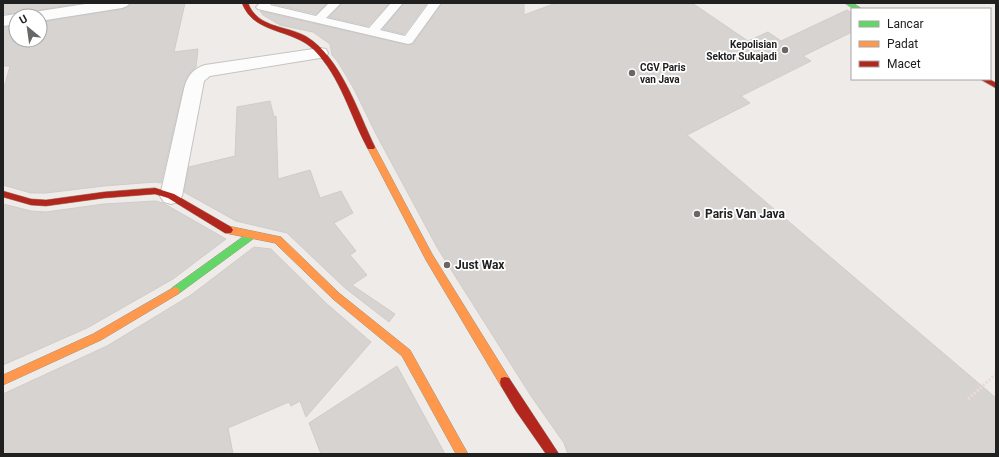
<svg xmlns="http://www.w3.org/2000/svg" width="999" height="457" font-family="Roboto,sans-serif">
  <rect width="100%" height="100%" fill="#eeebe9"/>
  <path fill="#d7d3d1" stroke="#d1ccca" d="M18,3H82L40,10L34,12L31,16H23L16,13L3,14V4Z
    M132,3H185L174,52L198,49L196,67L188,75L183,89L161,183L155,182L104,186L46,193H31L3,185V91L10,66H3V27L16,26V40H40V22L122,9L128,7Z
    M274,3H327L316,14L273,4Z
    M342,3H389L368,26L329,17Z
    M404,3H427L404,34L383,29Z
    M442,3H524V15L556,3H692L748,41L768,32L781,41L847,10L852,13V32L803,56L811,61L741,96L750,103L687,135L996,398V454H568L564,443L531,396L438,249L376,134L354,89L338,62L332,55L330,44L313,32L280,25L263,15L260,11L408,45L413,44Z
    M270,101L274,117L276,116L278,179L310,170L320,198L341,191L353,213L334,223L356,251L350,255L367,275L352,285L395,314L389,322L345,288L287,233L236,221L184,192L189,167L235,156L237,107Z
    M155,201L163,203L226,239L173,279L87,328L3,365V204L31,211L46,212L104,204Z
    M254,247L271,249L327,304L371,342L306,417L300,401L291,406L289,402L228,428L233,454H3V394L107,346L191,295Z
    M397,366L445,454H321L309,423Z"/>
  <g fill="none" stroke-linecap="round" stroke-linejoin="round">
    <defs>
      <path id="lane" d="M260,3H272L270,5L316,16L329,3H341L326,18L369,28L391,3H403L380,30L405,36L429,3H441L412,43L408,44L258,9L256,7Z"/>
      <path id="street" d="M92,3H130L127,6L122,8L40,21V16H32L34,13L40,11Z
        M16,14L22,16H16V24L3,26V16Z
        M320,48L326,49L328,53L326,57L210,76L204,81L182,196L178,202L171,204L164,202L160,196L184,89C187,77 192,69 205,65Z"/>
      <path id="fast" d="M845,3H853L862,9H854Z
        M250,232L253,233L255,236L253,239L178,294L175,295L172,294L170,291L172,288Z"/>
      <path id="slow" d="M371,144L375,147L432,254L509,378L510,382L509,386L505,387L501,386L426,260L367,147Z
        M228,226L281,237L339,293L410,350L468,454H456L402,356L333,299L275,243L225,233L223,230L225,227Z
        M175,287L178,288L180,291L178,294L101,340L3,385V375L93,334Z"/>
      <path id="jam" d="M242,3H248C258,29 287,25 307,37C341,58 358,112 375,147L374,149H368C350,116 341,77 314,50C292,28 254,35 242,3Z
        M980,79H989L996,83V88Z
        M155,188L174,194L231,227L233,230L231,233H225L168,198L155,194L104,198L46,206L31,205L3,197V191L31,199L46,200L104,192Z
        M505,377L509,378L559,454H546L516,411L501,386L500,382L501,378Z"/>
    </defs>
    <use href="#lane" stroke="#c5c4c3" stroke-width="2"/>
    <use href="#street" stroke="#c5c4c3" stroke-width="2"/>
    <use href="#fast" stroke="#999780" stroke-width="1"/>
    <use href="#slow" stroke="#999780" stroke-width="1"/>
    <use href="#jam" stroke="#999780" stroke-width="1"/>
    <path stroke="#ecd9db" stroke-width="3" stroke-dasharray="2 2" stroke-linecap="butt" d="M968,399L996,374"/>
    <use href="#lane" fill="#fcfcfc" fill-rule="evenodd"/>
    <use href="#street" fill="#fcfcfc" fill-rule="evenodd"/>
    <use href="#fast" fill="#63d668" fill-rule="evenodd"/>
    <use href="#slow" fill="#ff974d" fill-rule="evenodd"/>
    <use href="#jam" fill="#b3261e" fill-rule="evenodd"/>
  </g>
  <g fill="#686766" stroke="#fff" stroke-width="1.5">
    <circle cx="785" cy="50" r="4"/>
    <circle cx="632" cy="73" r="4"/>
    <circle cx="697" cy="214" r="4"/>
    <circle cx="447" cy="265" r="4"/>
  </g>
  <g text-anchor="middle" stroke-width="3.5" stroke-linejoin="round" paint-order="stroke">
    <g font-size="10" font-weight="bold" fill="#202020" stroke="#fff" text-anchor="end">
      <text x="777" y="48">Kepolisian<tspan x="777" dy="12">Sektor Sukajadi</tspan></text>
      <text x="640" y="71" text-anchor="start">CGV Paris<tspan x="640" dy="12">van Java</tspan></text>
    </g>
    <g font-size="12" font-weight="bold" fill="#202020" stroke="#fff" text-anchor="start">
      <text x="705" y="218">Paris Van Java</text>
      <text x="455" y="269">Just Wax</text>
    </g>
  </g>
  <rect width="999" height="457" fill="none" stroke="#202020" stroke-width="8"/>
  <rect x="851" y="8" width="140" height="72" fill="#ffffff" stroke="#a6a6a6"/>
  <rect x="859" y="21" width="20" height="6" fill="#63d668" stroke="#a6a6a6"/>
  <text x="887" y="28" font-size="12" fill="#202020">Lancar</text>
  <rect x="859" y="41" width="20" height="6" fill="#ff974d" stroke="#a6a6a6"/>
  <text x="887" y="48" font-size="12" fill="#202020">Padat</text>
  <rect x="859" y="61" width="20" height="6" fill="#b3261e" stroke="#a6a6a6"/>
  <text x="887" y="68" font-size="12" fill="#202020">Macet</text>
  <g transform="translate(28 28) rotate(331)"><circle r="19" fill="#ffffff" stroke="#a6a6a6"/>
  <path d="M0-3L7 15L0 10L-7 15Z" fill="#686766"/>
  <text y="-6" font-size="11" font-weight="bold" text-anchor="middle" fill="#202020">U</text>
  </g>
</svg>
